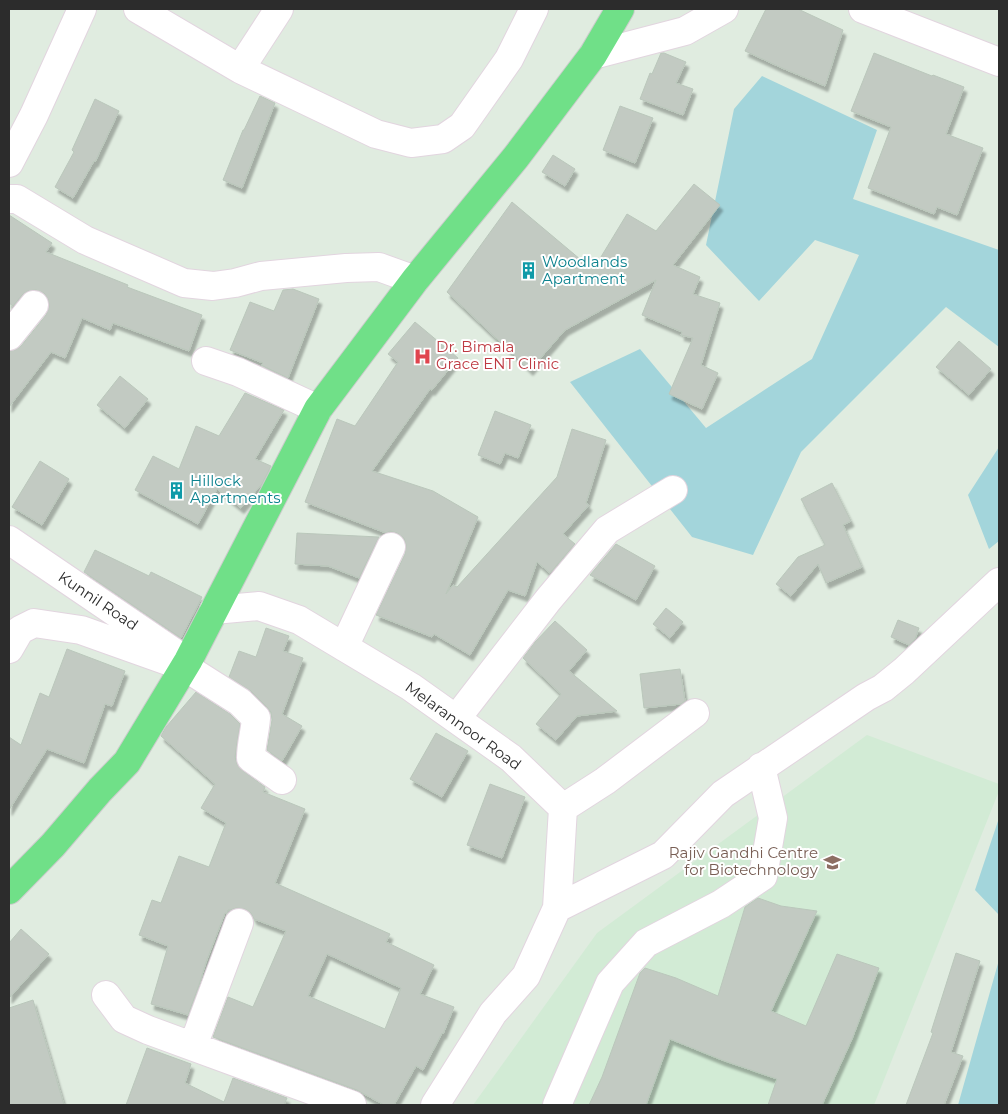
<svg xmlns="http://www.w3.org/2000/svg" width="1008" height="1114" font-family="Montserrat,sans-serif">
  <defs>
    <filter id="shadow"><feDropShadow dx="3" dy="5.5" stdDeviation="1" flood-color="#0004"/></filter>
  </defs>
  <rect width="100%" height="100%" fill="#e0ece0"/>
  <path fill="#d2ebd5" d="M867,735L999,784V791L874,1105H473L597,933Z"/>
  <path fill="#a3d5db" d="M762,76L877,130L853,199L999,250V347L946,307L801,452L753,555L692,537L570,382L640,349L706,428L812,359L859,255L815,240L759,301L706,245L734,109Z
    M999,447V541L989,549L968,495Z
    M999,818V915L975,890Z
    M999,960V1105H958Z"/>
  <path fill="#c2cac2" stroke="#bac7bb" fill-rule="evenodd" filter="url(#shadow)" d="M766,9H798L843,30L825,86L782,68L745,51Z
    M661,53H664L686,62L676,83L693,89L683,115L640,99L650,73L652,74Z
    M874,53L932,76L933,75L964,87L946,134L983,148L957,215L937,207L934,214L868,188L891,127L851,111Z
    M260,96L275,103L242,188L223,180L243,130H244Z
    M95,99L119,111L95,162L94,161L73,198L55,187L74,152L72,150Z
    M620,106L653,118L635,163L603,150Z
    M553,155L575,169L565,186L542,172Z
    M694,184L720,205L673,265L700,277L693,294L720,303L701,365L718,373L702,409L669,394L693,338L681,335L682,332L642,315L656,280L565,330L530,370L447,292L512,202L593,270L627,214L656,231Z
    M9,215L52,243L46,252L128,285L127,287L202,315L189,351L113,323L110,330L82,318L65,358L51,352L9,407V351L15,350L21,346L46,315L49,307L48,299L44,293L36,290L28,291L22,295L13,306L9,303Z
    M293,289L319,299L288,378L261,365L263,363L230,350L250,302L274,311L283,290Z
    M415,322L458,358L432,390L430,389L372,471L433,491L478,517L446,594L453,585L457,587L557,477L572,429L606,440L586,503L589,505L563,534L575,544L550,573L537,562L525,596L508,590L470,655L434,634L432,637L376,615L405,554L406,545L404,538L397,533L390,531L386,533L305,502L337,419L355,426L398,362L388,354Z
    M959,341L991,369L969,395L936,367Z
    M120,376L148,399L125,428L97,405Z
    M245,393L284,410L255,459L271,466L262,484L241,508L217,489L198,524L135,490L153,456L179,469L196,426L219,436Z
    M495,411L531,425L518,458L505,453L500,464L478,455Z
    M40,461L69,479L42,525L12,507Z
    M832,483L851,521L843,525L862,567L826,583L818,564L791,596L776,584L798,557L825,545L801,499Z
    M297,533L379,537L359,578L328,566L295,564Z
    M616,544L655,566L636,600L590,575Z
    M95,550L149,576L151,572L202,597L181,638L84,572Z
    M666,608L683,622L670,638L653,624Z
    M898,620L919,628L915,639L909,645L891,637Z
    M555,621L587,650L569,671L617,711L577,716L556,740L536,724L561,694L523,658L535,642Z
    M266,628L289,636L283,651L303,658L282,714L302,726L282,761L267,750L272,720L271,712L267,707L251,691L229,677L239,651L256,657Z
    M67,649L125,671L112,706L105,704L84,763L47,749L9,810V737L21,745L40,693L49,697Z
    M680,669L685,701L681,704L644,708L640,674Z
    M196,692L230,714L240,724L235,757L237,764L242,770L265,787L263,792L305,809L275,883L390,934L386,942L434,965L420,994L454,1007L443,1034L442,1033L423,1070L416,1066L394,1105H384L357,1090L213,1037L228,997L253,1007L286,931L254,919L251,913L245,909L236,908L230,910H228L227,914L225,913L206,962L199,985L188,1015L151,1004L168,946L139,935L152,900L161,903L179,856L209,867L226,823L201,808L215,784L161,736L166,727ZM327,954L401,988L385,1029L308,996Z
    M436,733L468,751L442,797L410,779Z
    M490,784L525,797L502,858L467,845Z
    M758,898L781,906L817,911L771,1011L806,1026L837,954L879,968L852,1039L822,1105H768L777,1079L722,1060L670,1039L646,1105H589L602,1077L640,973L645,968L676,978L718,996L745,907Z
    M21,929L49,954L9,998V943Z
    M956,953L980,961L951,1052L963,1056L944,1105H906L933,1033L931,1032Z
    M33,1000L50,1057L64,1105H9V1008Z
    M147,1048L191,1064L185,1083L224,1102L233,1078L287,1098L284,1105H126Z"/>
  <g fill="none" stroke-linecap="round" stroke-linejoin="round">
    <defs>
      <path id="minor" d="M138,9L240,69L376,134L411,143L443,139L462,126L509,59L534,9
        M863,9L999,62
        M593,55L685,31L724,9
        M240,69L279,9
        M9,163L34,115L82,9
        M9,199H17L85,240L184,283L213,286L235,283L261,276L346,268L379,267L415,280
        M9,336L34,305
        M206,361L238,372L318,409
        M9,540L175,653
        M214,610L259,606L299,620L411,687L511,758L563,808L557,908L526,976L493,1013L435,1105
        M344,647L391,547
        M9,649L20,630L34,623L81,630L185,667L240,702L256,718C255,732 251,744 251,758L282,780
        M456,719L548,600L607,530L673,490
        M563,808L605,781L695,713
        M557,908L663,855L723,794L866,697L883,688L904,671L999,582
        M106,995L124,1019L148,1030L352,1105
        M193,1046L239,923
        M557,1105L610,983L646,943L721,904L763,876L773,818L761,767"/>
      <path id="major" d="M9,890L53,845L100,790L127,762L188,661L318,409L415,280L516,157L593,55L620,9"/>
    </defs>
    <use href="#minor" stroke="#e2d5df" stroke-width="30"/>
    <use href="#major" stroke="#ccc" stroke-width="30"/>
    <use href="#minor" stroke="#fff" stroke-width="28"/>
    <use href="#major" stroke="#70e088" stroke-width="28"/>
  </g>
  <defs>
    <symbol id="building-bare" viewBox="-9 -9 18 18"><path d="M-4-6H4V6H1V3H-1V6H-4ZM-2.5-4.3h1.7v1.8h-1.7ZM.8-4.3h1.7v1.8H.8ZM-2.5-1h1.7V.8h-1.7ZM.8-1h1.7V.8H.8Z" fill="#0f9aa8" stroke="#fff" stroke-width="2.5" paint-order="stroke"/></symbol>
    <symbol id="hospital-bare" viewBox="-9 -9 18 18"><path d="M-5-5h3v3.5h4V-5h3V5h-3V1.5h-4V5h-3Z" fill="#e0444e" stroke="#fff" stroke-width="2.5" paint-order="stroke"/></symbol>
    <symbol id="university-bare" viewBox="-9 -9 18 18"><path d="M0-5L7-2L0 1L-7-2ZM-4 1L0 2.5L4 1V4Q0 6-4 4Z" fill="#8d6e63" stroke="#fff" stroke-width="2.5" paint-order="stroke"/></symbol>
  </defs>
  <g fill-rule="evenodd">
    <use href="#building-bare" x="516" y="258" width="25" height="25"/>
    <use href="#hospital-bare" x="410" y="344" width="25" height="25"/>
    <use href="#building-bare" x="164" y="478" width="25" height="25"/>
    <use href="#university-bare" x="820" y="850" width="25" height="25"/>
  </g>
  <g text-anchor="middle" stroke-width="4" stroke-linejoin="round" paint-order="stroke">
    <g font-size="15" fill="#0d838f" stroke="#fff" text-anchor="start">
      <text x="542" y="267">Woodlands<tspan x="542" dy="17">Apartment</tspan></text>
      <text x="190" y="486">Hillock<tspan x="190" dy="17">Apartments</tspan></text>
    </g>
    <g font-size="15" fill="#be3a42" stroke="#fff" text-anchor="start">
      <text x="436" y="352">Dr. Bimala<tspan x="436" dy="17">Grace ENT Clinic</tspan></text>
    </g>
    <g font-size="15" fill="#2c2c2c" stroke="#fff">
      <text transform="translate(98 601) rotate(34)" y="5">Kunnil Road</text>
      <text transform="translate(463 726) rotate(36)" y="5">Melarannoor Road</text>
    </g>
    <g font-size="15" fill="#785e54" stroke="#fff" text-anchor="end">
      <text x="818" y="858">Rajiv Gandhi Centre<tspan x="818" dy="17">for Biotechnology</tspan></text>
    </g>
  </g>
  <rect width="1008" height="1114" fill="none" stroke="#2c2c2c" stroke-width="20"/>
</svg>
